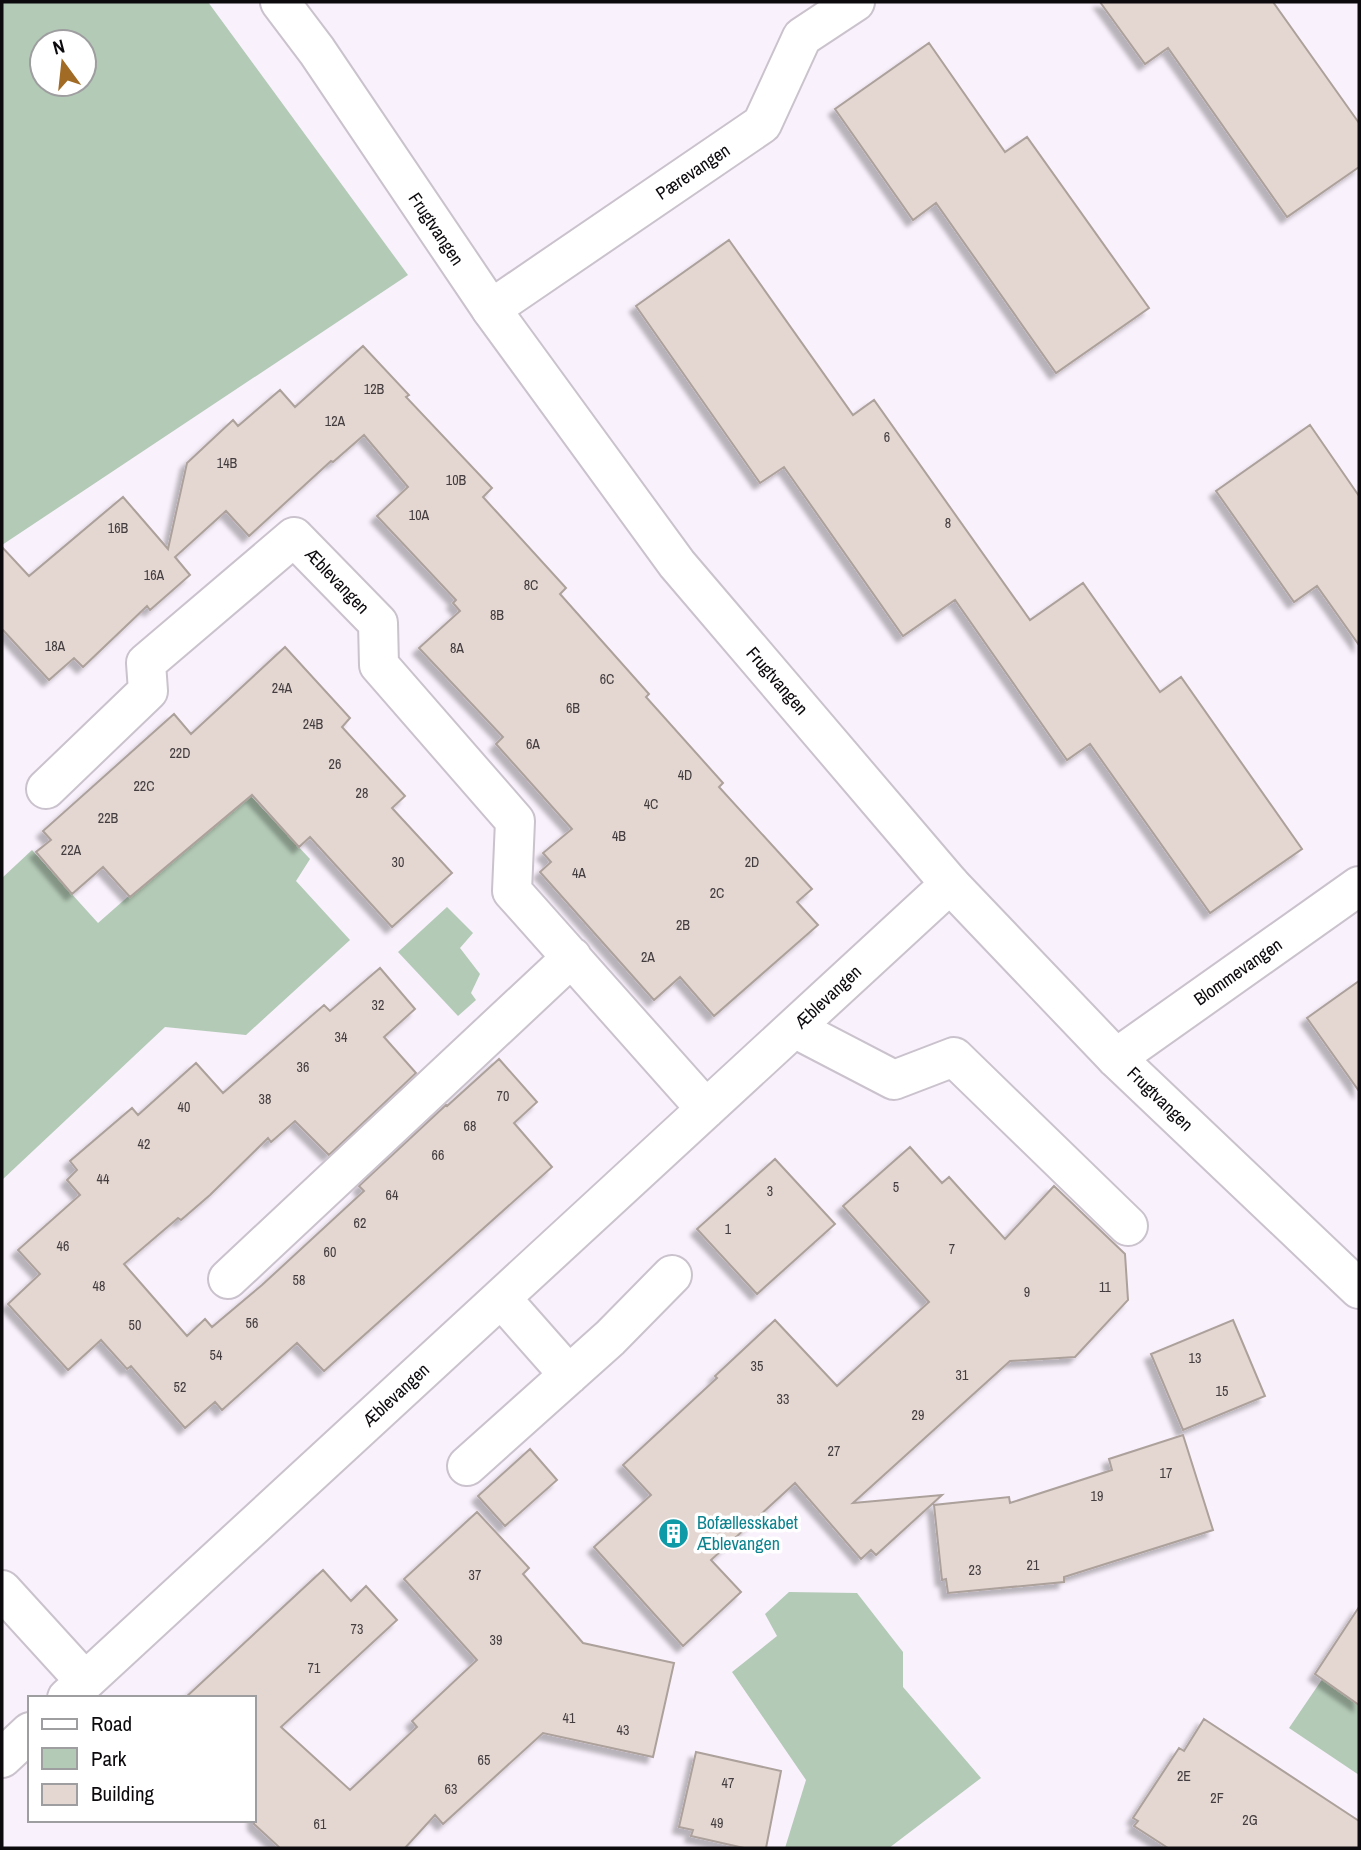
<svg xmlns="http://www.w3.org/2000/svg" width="1361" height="1850" font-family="'Archivo Narrow',sans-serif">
  <defs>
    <filter id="shadow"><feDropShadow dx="-6" dy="6" stdDeviation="2" flood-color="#0004"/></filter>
  </defs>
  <rect width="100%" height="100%" fill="#f9f1fc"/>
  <path fill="#b3cab6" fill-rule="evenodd" d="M2,2H208L408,275L2,545ZM42,42H84V84H42Z
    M247,792L310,859L296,881L350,940L246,1035L165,1027L2,1180V878L32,850L98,923Z
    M447,907L473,933L460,948L480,974L471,993L476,1000L458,1016L398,952Z
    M789,1592L857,1593L903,1652V1687L981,1778L889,1848H785L806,1780L732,1672L777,1636L765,1614Z
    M1323,1678L1359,1702V1775L1289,1728Z"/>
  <path fill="#e4d7d2" stroke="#ada19c" stroke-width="2" filter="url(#shadow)" d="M1100,2H1273L1359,123V167L1287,217L1168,48L1145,64Z
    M929,43L1005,152L1027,137L1149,308L1056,373L936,203L913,220L835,109Z
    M729,240L853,415L874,400L1030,620L1083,583L1160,692L1181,677L1302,849L1210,913L1090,744L1067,760L955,600L903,636L784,467L760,483L636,306Z
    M363,346L409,395L406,397L492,488L483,497L566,588L560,594L649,694L646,697L723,783L719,787L812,889L797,902L818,925L714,1016L680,977L654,1000L540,872L551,862L543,853L572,829L496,744L503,737L419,648L460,611L453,603L456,600L377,516L408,487L364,435L333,462L331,461L249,536L226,511L175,557L190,575L150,610L147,606L83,667L74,658L49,680L2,629V547L29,576L123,497L168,549L187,463L233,420L238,426L280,390L295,407Z
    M1310,425L1359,496V645L1317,586L1294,602L1216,491Z
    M285,647L350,718L342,727L405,796L392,808L452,873L392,927L310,837L299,847L252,795L130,897L103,867L72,894L36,852L51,840L43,831L174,714L191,734Z
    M380,968L415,1009L384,1037L416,1073L329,1155L295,1121L271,1142L268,1138L210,1195L181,1220L178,1218L124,1264L187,1336L205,1319L212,1327L262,1285L364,1191L359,1186L446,1105L447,1106L499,1059L537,1102L514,1123L552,1167L324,1371L297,1343L222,1410L215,1402L185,1428L131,1366L127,1369L101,1340L68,1370L8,1304L40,1274L18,1250L80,1195L67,1180L77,1170L70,1161L132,1108L138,1115L196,1063L223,1093L324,1005L330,1011Z
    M1359,981V1091L1307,1018Z
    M910,1147L942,1183L949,1177L1005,1239L1054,1186L1125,1254L1128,1300L1075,1357L1010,1361L853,1503L942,1495L876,1555L871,1550L861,1559L795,1483L711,1560L741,1592L683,1646L594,1547L651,1495L623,1465L717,1378L715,1376L775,1320L837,1386L929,1302L843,1206Z
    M775,1159L835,1224L757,1294L697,1229Z
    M1233,1320L1265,1396L1183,1430L1151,1354Z
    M1183,1435L1213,1530L1064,1577V1582L948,1593L946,1579L942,1580L934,1505L1009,1497L1010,1503L1112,1470L1109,1459Z
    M530,1449L557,1480L505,1526L478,1496Z
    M477,1512L529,1568L523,1574L583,1643L674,1663L653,1757L543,1733L443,1824L435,1815L405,1848H280L254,1824V1698H185L323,1570L351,1601L366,1586L397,1620L281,1727L350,1790L417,1727L412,1721L477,1660L404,1579Z
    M1359,1607V1705L1315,1674Z
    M1204,1719L1359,1821V1848H1168L1134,1826L1138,1821L1133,1818L1179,1748L1184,1751Z
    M696,1752L781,1771L766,1848H744L691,1836L693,1830L679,1827Z"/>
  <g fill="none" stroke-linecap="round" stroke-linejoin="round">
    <defs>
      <path id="street" d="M491,309L762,124L802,37L855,2
        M46,789L148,691L146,663L294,537L378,623L379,665L515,821L512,891L706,1109
        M794,1028L894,1080L954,1057L1128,1226
        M1116,1058L1359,886
        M228,1279L572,957
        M501,1298L569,1375
        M467,1466L610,1338L672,1275
        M2,1590L85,1681
        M67,1698L950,884
        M2,1758L30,1732"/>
      <path id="secondary" d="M280,2L317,51L491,309L677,564L950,884L1116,1058L1359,1289"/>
    </defs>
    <use href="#street" stroke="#cac2cc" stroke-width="42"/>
    <use href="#secondary" stroke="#cac2cc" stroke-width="42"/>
    <use href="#street" stroke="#fff" stroke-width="38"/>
    <use href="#secondary" stroke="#fff" stroke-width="38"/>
  </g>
  <defs>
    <symbol id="building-disc" viewBox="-11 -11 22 22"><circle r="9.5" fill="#0f9aa8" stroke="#fff"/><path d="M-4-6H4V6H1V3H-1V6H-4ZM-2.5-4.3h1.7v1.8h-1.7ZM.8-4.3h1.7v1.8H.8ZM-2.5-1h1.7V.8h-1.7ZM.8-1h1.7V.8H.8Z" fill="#fff"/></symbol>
  </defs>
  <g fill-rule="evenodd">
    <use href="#building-disc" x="656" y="1516" width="35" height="35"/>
  </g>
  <g text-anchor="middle" stroke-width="7" stroke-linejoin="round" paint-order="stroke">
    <g font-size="14" fill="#433d3f">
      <text x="374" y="394">12B</text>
      <text x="335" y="426">12A</text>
      <text x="887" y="442">6</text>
      <text x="227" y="468">14B</text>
      <text x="456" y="485">10B</text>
      <text x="419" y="520">10A</text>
      <text x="948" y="528">8</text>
      <text x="118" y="533">16B</text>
      <text x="154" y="580">16A</text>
      <text x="531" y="590">8C</text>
      <text x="497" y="620">8B</text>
      <text x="55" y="651">18A</text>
      <text x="457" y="653">8A</text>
      <text x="607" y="684">6C</text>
      <text x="282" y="693">24A</text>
      <text x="573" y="713">6B</text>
      <text x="313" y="729">24B</text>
      <text x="533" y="749">6A</text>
      <text x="180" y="758">22D</text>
      <text x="335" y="769">26</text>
      <text x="685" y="780">4D</text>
      <text x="144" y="791">22C</text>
      <text x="362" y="798">28</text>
      <text x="651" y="809">4C</text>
      <text x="108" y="823">22B</text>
      <text x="619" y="841">4B</text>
      <text x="71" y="855">22A</text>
      <text x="398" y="867">30</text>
      <text x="752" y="867">2D</text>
      <text x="579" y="878">4A</text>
      <text x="717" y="898">2C</text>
      <text x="683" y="930">2B</text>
      <text x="648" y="962">2A</text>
      <text x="378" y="1010">32</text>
      <text x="341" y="1042">34</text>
      <text x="303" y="1072">36</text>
      <text x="503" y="1101">70</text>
      <text x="265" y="1104">38</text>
      <text x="184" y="1112">40</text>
      <text x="470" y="1131">68</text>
      <text x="144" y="1149">42</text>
      <text x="438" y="1160">66</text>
      <text x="103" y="1184">44</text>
      <text x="896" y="1192">5</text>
      <text x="770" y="1196">3</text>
      <text x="392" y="1200">64</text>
      <text x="360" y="1228">62</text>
      <text x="728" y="1234">1</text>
      <text x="63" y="1251">46</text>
      <text x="952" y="1254">7</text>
      <text x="330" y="1257">60</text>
      <text x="299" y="1285">58</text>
      <text x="99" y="1291">48</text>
      <text x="1105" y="1292">11</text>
      <text x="1027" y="1297">9</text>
      <text x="252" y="1328">56</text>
      <text x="135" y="1330">50</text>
      <text x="216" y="1360">54</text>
      <text x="1195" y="1363">13</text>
      <text x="757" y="1371">35</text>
      <text x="962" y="1380">31</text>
      <text x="180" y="1392">52</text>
      <text x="1222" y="1396">15</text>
      <text x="783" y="1404">33</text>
      <text x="918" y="1420">29</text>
      <text x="834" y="1456">27</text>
      <text x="1166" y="1478">17</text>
      <text x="1097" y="1501">19</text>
      <text x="1033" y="1570">21</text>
      <text x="975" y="1575">23</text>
      <text x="475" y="1580">37</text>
      <text x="357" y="1634">73</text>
      <text x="496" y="1645">39</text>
      <text x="314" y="1673">71</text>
      <text x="569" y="1723">41</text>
      <text x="623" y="1735">43</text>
      <text x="484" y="1765">65</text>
      <text x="1184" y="1781">2E</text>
      <text x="728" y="1788">47</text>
      <text x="451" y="1794">63</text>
      <text x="1217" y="1803">2F</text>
      <text x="1250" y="1825">2G</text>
      <text x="717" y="1828">49</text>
      <text x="320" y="1829">61</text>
    </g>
    <g font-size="18" fill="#0d0a0e" stroke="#fff">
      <text transform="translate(693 172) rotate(-34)" y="6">Pærevangen</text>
      <text transform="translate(436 229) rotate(56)" y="6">Frugtvangen</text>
      <text transform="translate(337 581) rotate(46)" y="6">Æblevangen</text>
      <text transform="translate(777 681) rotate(49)" y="6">Frugtvangen</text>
      <text transform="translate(1238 972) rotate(-35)" y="6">Blommevangen</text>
      <text transform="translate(828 997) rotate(-43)" y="6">Æblevangen</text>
      <text transform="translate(1160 1099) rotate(44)" y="6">Frugtvangen</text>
      <text transform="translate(396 1395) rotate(-43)" y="6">Æblevangen</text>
    </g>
    <g font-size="18" fill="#0d838f" stroke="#fff" text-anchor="start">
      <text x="697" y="1529">Bofællesskabet<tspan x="697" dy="21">Æblevangen</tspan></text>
    </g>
  </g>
  <rect width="1361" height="1850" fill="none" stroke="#0d0a0e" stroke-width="7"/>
  <rect x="28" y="1696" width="228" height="126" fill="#ffffff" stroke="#9e9d9f" stroke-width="2"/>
  <rect x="42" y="1719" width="35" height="10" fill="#ffffff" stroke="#9e9d9f" stroke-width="2"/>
  <text x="91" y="1731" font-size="21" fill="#0d0a0e">Road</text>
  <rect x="42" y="1748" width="35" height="21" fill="#b3cab6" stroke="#9e9d9f" stroke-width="2"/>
  <text x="91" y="1766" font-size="21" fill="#0d0a0e">Park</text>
  <rect x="42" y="1784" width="35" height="21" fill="#e4d7d2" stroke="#9e9d9f" stroke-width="2"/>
  <text x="91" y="1801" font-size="21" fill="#0d0a0e">Building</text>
  <g transform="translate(63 63) rotate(345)"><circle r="33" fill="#ffffff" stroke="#9e9d9f" stroke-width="2"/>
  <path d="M0-5L12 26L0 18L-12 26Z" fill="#a16b26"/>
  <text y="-10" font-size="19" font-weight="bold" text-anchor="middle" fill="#0d0a0e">N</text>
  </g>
</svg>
